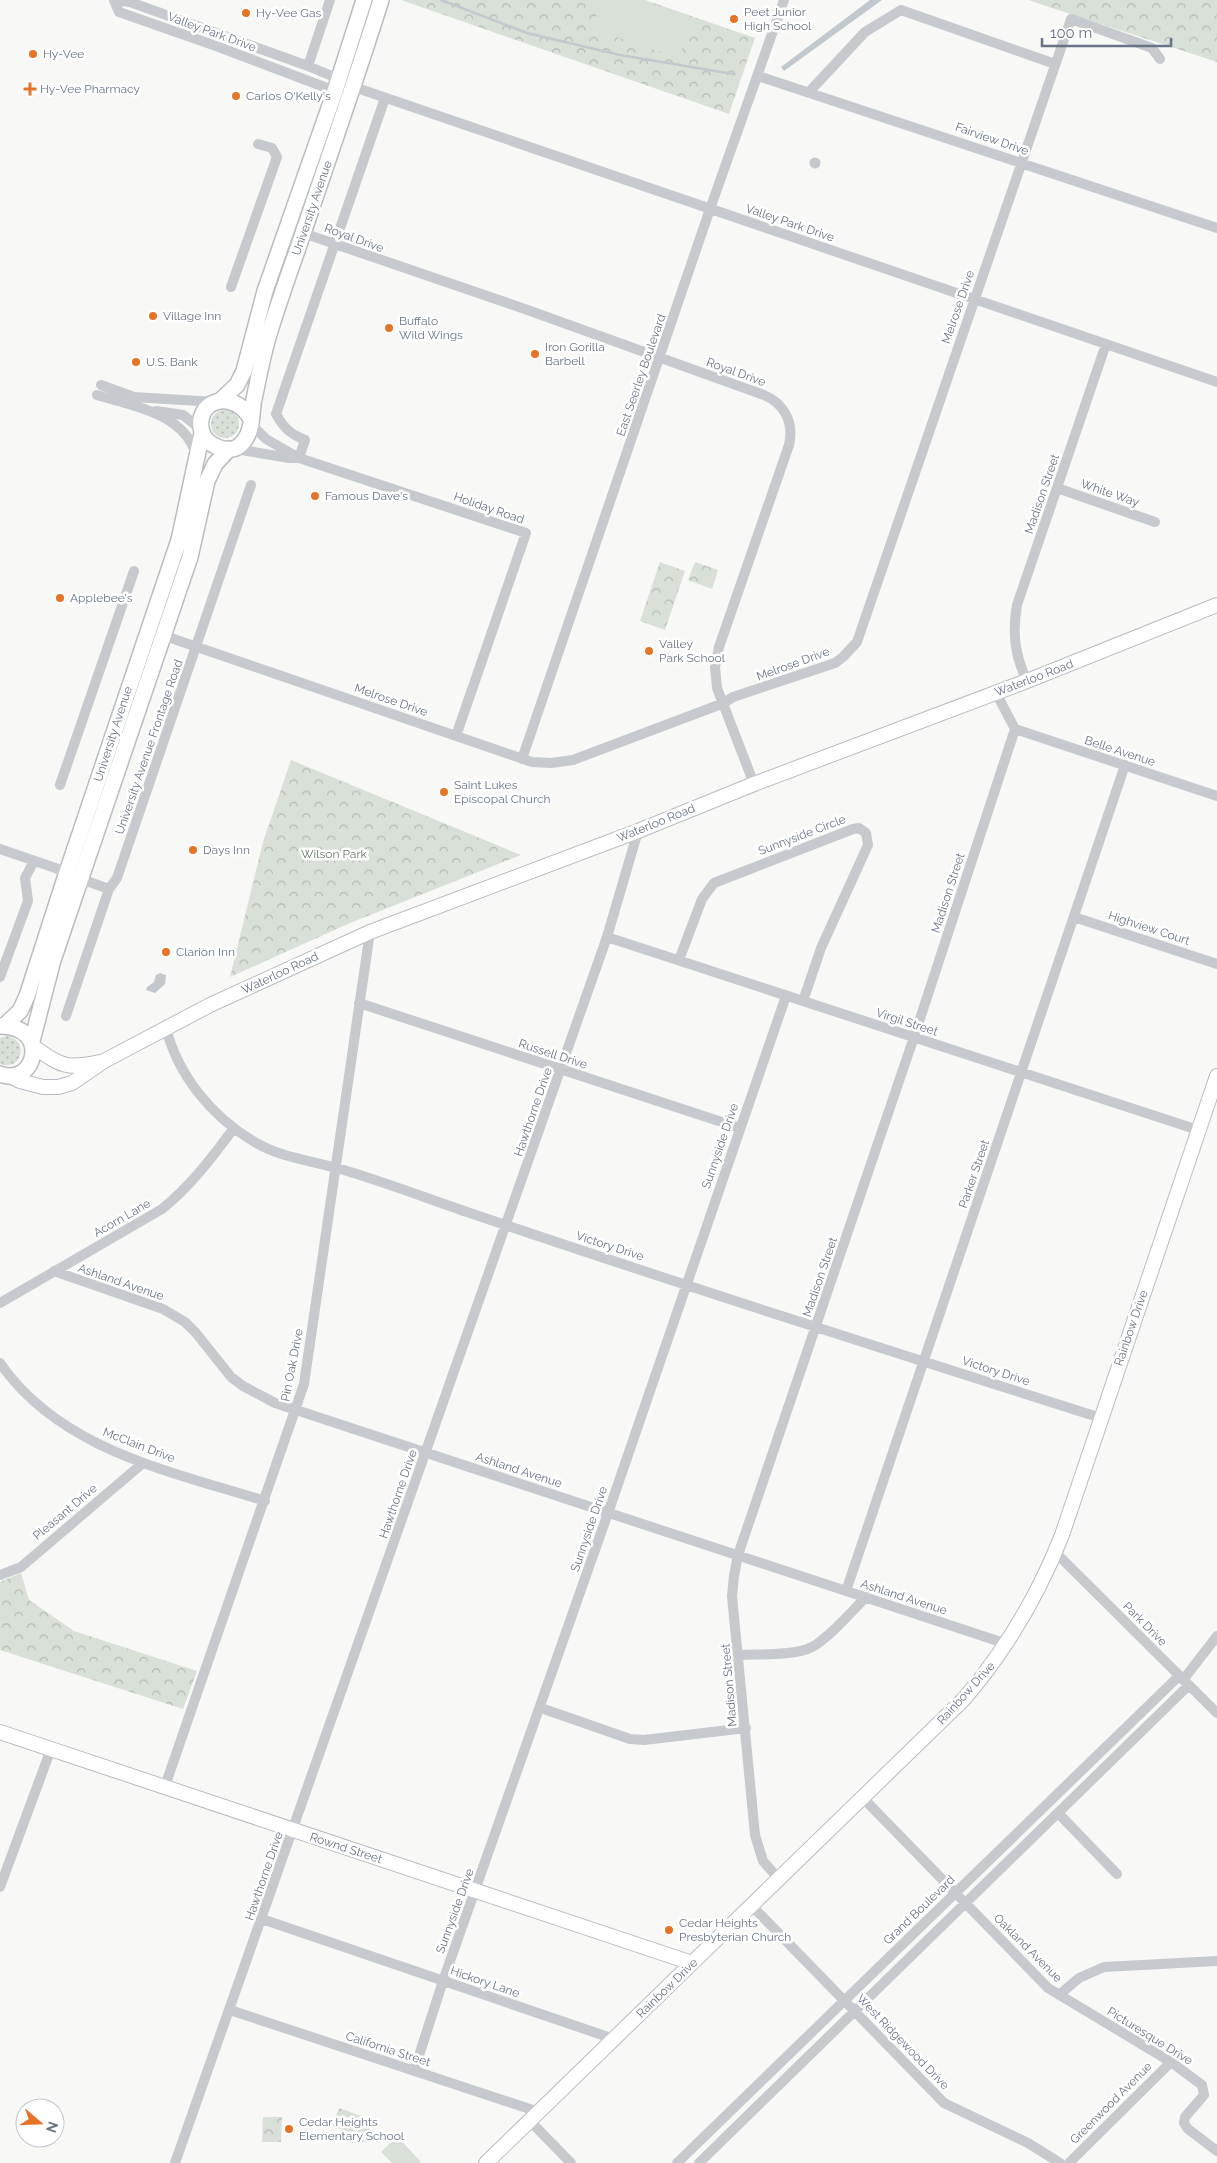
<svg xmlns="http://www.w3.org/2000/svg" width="1217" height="2163" font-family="Raleway,sans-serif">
  <defs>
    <pattern id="grass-dots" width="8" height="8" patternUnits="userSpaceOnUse" patternTransform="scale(1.25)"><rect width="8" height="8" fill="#d9e0d7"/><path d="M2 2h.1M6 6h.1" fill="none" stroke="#b4bab4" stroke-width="1.8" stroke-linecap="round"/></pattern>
    <pattern id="park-crowns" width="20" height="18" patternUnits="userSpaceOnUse" patternTransform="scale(1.25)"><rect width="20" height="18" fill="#d9e0d7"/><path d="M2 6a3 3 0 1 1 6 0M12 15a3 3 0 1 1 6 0" fill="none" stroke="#b4bab4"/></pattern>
  </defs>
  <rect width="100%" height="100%" fill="#f8f8f6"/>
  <path fill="url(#grass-dots)" d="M211 424a14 14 0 1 1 28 0a14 14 0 1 1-28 0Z
    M7,1036C30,1040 22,1072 0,1064V1038Z"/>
  <path fill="url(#park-crowns)" d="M401,0H645L755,38L729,114Z
    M1029,0H1217V62L1037,3Z
    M660,562L685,571L665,630L640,621Z
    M695,562L718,570L712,589L688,580Z
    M291,760L521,855L350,923L230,977L263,842Z
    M21,1573L29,1600L74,1631L197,1671L183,1709L0,1650V1582Z
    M339,2108L373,2120L365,2142L352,2143L345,2138L347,2131L332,2126Z
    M263,2117H282L281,2142H262Z"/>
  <path fill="#d9e0d7" d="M602,0H640L692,18L679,58L592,29Z
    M397,2136L421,2162L420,2163H392L381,2152Z"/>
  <path fill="#c1c9cf" d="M870,0H882L784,71L781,67Z
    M809.5 163a5.5 5.5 0 1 1 11 0a5.5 5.5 0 1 1-11 0Z
    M160,973L166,975L165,984L155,993L146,990L147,987L154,982L156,975Z"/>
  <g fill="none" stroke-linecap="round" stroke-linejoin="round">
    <path stroke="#c1c9cf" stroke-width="2.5" d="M441,0L527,33L620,55L733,74"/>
    <defs>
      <path id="secondary" d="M34,1047C63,1067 66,1069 100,1062
        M10,1076L20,1081L43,1087H58L72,1083L104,1061L210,1005L370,932L638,831L754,784L1027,681L1217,605
        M0,1732L692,1963
        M486,2163L964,1699C1006,1650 1038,1596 1062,1535L1217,1076"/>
      <path id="primary" d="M222,399L237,385L244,371L265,291L335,91L364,0
        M251,419C233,387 193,401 202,432C206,445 228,455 239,446C244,442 246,439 248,434C252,425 252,414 253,404C258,381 262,357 269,334C278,305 288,276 298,248C326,165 355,83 381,0
        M0,1026C52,1026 35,1088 0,1074
        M4,1026L20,1011L27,996L67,872L179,540L202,433
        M32,1041L53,960L190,557L207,481L215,464L229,449"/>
    </defs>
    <use href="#secondary" stroke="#b8bcc2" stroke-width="16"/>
    <use href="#primary" stroke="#b9bcc1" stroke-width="18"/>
    <path stroke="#c6c9cd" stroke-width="10" d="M114,0L119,12L216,46L335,91
      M114,0L130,2L308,66L339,79
      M308,66L330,0
      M758,76L1217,228
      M354,87L1217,382
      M810,91L865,32L901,10L1055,64
      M303,233L522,308L764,395C785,404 794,423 789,445L719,647L715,667L717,688L754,784
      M231,287L277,157L272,148L258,144
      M101,385L134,397L215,402
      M97,395C134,406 183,413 196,454
      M156,411L183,415L202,430
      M251,424L266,439L299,458L526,533L456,736
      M236,449L289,458H298
      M299,458L305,440C290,434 283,427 276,414L385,98
      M1057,488L1155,522
      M165,636L532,762L551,763L573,760L724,703L733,697L835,663L843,657L857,642L1071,19L1152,48L1160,59
      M1027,681C1015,656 1012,633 1017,605L1106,344
      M1015,729L1217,796
      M522,759L710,209L784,0
      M60,785L134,571
      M0,849L67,872
      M81,879L109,889
      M1074,917L1217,964
      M607,937L1198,1130
      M679,960L702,899L714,883L853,829L859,828L866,833L868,845L821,948L803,1001
      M0,977L28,901L25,878L34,861
      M359,1003L740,1128
      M66,1016L109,889L117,878L251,485
      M166,1028C178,1075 211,1116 253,1141C279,1157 308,1160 337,1168C382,1181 426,1198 470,1213C679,1284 890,1351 1101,1418
      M54,1271L163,1309L185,1322L196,1333L231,1377L243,1386L275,1403L1007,1644
      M0,1303L162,1209C191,1186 212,1157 234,1128
      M0,1363C60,1450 170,1471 265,1501
      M1055,1552L1217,1713
      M0,1575L21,1567L143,1463
      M846,1591L1125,765
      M739,1655C759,1654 795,1656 812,1647C829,1638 852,1611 866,1597
      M1183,1680L1217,1636
      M541,1708L630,1739L644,1740L746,1728
      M165,1786L304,1384L370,932
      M863,1798L1048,1988L1171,2062L1202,2085L1204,2095L1185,2117L1184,2123L1188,2129L1217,2151
      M1058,1813L1117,1874
      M779,1879L763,1861L755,1835L732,1596L734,1576L738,1555L914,1037L1015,729L996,693
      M0,1887L51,1749
      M752,1906L944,2103L1028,2143L1060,2163
      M262,1919L614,2039
      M1059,1995L1079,1978L1104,1967L1217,1961
      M230,2010L539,2112
      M414,2071L443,1981L608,1513L786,996
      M530,2121L571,2163
      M175,2163L607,937L638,831
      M677,2163L1179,1676
      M699,2163L1188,1686
      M1069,2163L1171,2062"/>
    <use href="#secondary" stroke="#fff" stroke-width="14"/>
    <use href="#primary" stroke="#fff" stroke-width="15"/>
  </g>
  <g fill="#e77327" stroke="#fff" stroke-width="2">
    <circle cx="246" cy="13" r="5"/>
    <circle cx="734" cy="19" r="5"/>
    <circle cx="33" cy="54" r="5"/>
    <path d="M27.5 81.5h5v5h5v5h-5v5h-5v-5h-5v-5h5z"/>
    <circle cx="236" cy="96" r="5"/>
    <circle cx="153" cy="316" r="5"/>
    <circle cx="389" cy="328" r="5"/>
    <circle cx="535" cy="354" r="5"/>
    <circle cx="136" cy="362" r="5"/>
    <circle cx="315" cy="496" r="5"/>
    <circle cx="60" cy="598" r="5"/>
    <circle cx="649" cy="651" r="5"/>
    <circle cx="444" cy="792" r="5"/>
    <circle cx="193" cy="850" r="5"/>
    <circle cx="166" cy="952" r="5"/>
    <circle cx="669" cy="1930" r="5"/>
    <circle cx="289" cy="2129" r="5"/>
  </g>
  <g text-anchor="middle" stroke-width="5" stroke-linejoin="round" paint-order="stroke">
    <g font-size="12" fill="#677487" stroke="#fff" text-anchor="start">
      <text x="744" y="16">Peet Junior<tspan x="744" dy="14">High School</tspan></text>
      <text x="256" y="17">Hy-Vee Gas</text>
      <text x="43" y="58">Hy-Vee</text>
      <text x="40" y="93">Hy-Vee Pharmacy</text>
      <text x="246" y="100">Carlos O'Kelly's</text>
      <text x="163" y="320">Village Inn</text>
      <text x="399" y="325">Buffalo<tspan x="399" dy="14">Wild Wings</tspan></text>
      <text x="545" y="351">Iron Gorilla<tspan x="545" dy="14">Barbell</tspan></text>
      <text x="146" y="366">U.S. Bank</text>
      <text x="325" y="500">Famous Dave's</text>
      <text x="70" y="602">Applebee's</text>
      <text x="659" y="648">Valley<tspan x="659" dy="14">Park School</tspan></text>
      <text x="454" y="789">Saint Lukes<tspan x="454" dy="14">Episcopal Church</tspan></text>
      <text x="203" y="854">Days Inn</text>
      <text x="176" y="956">Clarion Inn</text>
      <text x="679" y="1927">Cedar Heights<tspan x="679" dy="14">Presbyterian Church</tspan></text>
      <text x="299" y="2126">Cedar Heights<tspan x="299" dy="14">Elementary School</tspan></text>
    </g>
    <g font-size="12" fill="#677487" stroke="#fff">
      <text transform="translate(212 32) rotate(20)" y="4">Valley Park Drive</text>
      <text transform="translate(992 139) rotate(19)" y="4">Fairview Drive</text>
      <text transform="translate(312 208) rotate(-71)" y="4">University Avenue</text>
      <text transform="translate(790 223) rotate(19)" y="4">Valley Park Drive</text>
      <text transform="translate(354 238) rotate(20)" y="4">Royal Drive</text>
      <text transform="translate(958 307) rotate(-71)" y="4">Melrose Drive</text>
      <text transform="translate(736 372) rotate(20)" y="4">Royal Drive</text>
      <text transform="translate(641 375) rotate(-71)" y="4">East Seerley Boulevard</text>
      <text transform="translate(1110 493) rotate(19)" y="4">White Way</text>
      <text transform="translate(1042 494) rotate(-71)" y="4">Madison Street</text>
      <text transform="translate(489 508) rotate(19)" y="4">Holiday Road</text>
      <text transform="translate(793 664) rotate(-20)" y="4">Melrose Drive</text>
      <text transform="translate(1034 678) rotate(-21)" y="4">Waterloo Road</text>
      <text transform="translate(391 700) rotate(19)" y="4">Melrose Drive</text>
      <text transform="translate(113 734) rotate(-72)" y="4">University Avenue</text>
      <text transform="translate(149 747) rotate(-71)" y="4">University Avenue Frontage Road</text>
      <text transform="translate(1120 751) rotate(18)" y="4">Belle Avenue</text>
      <text transform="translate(656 823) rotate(-22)" y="4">Waterloo Road</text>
      <text transform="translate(802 835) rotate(-21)" y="4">Sunnyside Circle</text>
      <text transform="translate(948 893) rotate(-72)" y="4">Madison Street</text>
      <text transform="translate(1149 928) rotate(18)" y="4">Highview Court</text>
      <text transform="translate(280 973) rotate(-25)" y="4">Waterloo Road</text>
      <text transform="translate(907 1022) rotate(18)" y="4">Virgil Street</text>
      <text transform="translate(553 1054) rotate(18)" y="4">Russell Drive</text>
      <text transform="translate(533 1112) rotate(-71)" y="4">Hawthorne Drive</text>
      <text transform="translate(720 1146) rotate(-71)" y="4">Sunnyside Drive</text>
      <text transform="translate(974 1174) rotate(-71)" y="4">Parker Street</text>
      <text transform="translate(122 1218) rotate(-30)" y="4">Acorn Lane</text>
      <text transform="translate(610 1246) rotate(18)" y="4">Victory Drive</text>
      <text transform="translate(820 1277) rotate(-71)" y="4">Madison Street</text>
      <text transform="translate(121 1282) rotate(19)" y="4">Ashland Avenue</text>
      <text transform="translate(1131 1328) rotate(-71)" y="4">Rainbow Drive</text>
      <text transform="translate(292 1365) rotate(-79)" y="4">Pin Oak Drive</text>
      <text transform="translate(996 1371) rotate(18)" y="4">Victory Drive</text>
      <text transform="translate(139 1445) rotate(21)" y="4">McClain Drive</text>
      <text transform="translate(519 1470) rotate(18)" y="4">Ashland Avenue</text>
      <text transform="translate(398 1494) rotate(-71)" y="4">Hawthorne Drive</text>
      <text transform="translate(65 1512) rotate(-40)" y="4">Pleasant Drive</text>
      <text transform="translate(589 1529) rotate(-71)" y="4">Sunnyside Drive</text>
      <text transform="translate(904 1597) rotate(18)" y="4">Ashland Avenue</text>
      <text transform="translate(1145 1624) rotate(45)" y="4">Park Drive</text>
      <text transform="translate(729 1685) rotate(-95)" y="4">Madison Street</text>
      <text transform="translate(966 1693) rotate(-48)" y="4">Rainbow Drive</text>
      <text transform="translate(346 1848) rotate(18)" y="4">Rownd Street</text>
      <text transform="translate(264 1876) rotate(-71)" y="4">Hawthorne Drive</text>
      <text transform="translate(919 1910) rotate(-44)" y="4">Grand Boulevard</text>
      <text transform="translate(455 1911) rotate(-70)" y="4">Sunnyside Drive</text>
      <text transform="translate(1028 1948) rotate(45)" y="4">Oakland Avenue</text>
      <text transform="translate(485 1982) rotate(19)" y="4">Hickory Lane</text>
      <text transform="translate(667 1988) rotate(-44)" y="4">Rainbow Drive</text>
      <text transform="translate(1150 2036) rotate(32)" y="4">Picturesque Drive</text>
      <text transform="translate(903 2042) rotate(46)" y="4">West Ridgewood Drive</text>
      <text transform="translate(388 2049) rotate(18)" y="4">California Street</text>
      <text transform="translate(1111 2103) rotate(-45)" y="4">Greenwood Avenue</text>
    </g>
    <g font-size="12" fill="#637962" stroke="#fff">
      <text x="334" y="858">Wilson Park</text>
    </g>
  </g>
  <g transform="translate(40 2123) rotate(109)"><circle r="24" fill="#ffffff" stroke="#c2c7cf"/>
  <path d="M0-4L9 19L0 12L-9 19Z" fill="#e77327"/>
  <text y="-8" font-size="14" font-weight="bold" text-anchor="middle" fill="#677487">N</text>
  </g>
  <path d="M1042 38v8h129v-8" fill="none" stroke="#677487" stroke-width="2.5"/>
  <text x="1050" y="38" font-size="15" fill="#677487" stroke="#ffffff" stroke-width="4" paint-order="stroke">100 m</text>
</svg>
